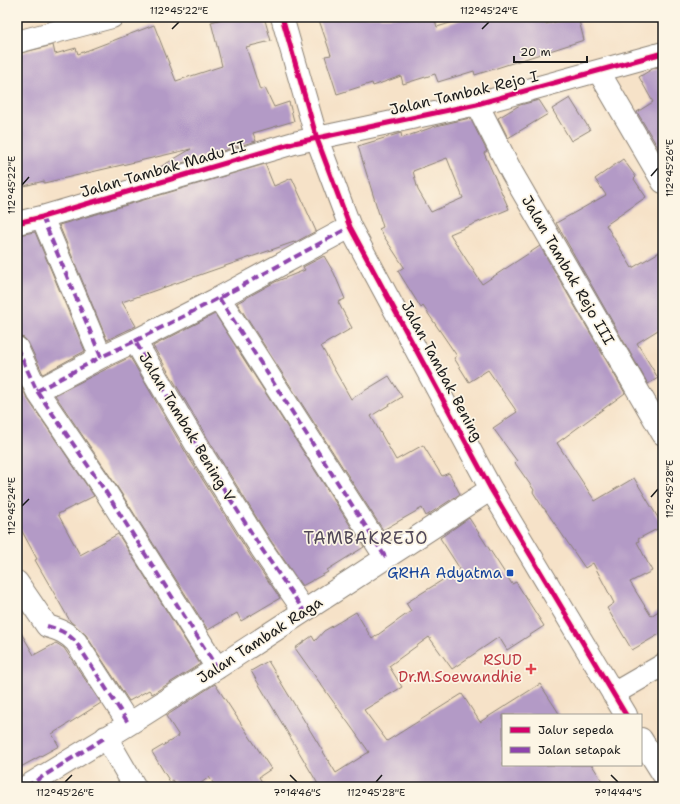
<svg xmlns="http://www.w3.org/2000/svg" width="680" height="804" font-family="'Shantell Sans',sans-serif">
  <rect width="100%" height="100%" fill="#fcf5e5"/>
  <filter id="ink" filterUnits="userSpaceOnUse"><feTurbulence type="fractalNoise" baseFrequency=".025" numOctaves="2"/><feDisplacementMap in="SourceGraphic" scale="8" xChannelSelector="R" yChannelSelector="G"/><feConvolveMatrix kernelMatrix="1 2 1 2 8 2 1 2 1" color-interpolation-filters="sRGB"/></filter>
  <filter id="wash" filterUnits="userSpaceOnUse"><feTurbulence type="fractalNoise" baseFrequency=".012" numOctaves="4" result="noise"/><feDisplacementMap in="SourceGraphic" scale="16" xChannelSelector="R" yChannelSelector="G"/><feGaussianBlur stdDeviation="0.9" result="paint"/><feColorMatrix in="noise" values="0 0 0 0 0 0 0 0 0 0 0 0 0 0 0 0 0 1.4 0 .05"/><feComposite in="paint" operator="in"/></filter>
  <g filter="url(#wash)">
    <rect width="100%" height="100%" fill="#f6e2c8"/>
    <g id="blocks">
      <path fill="#b39ac6" fill-rule="evenodd" d="M229,17H264L271,41L246,47L260,90L265,88L274,107L289,102L294,121L253,133L256,141L152,172L191,149L44,183V181L24,186L17,164V54L53,45L55,54L76,48L78,54L154,25L176,81L222,66L211,22Z
        M318,17H434L437,27L470,17H543L545,24L578,17L584,40L475,75L474,71L438,82L435,74L403,84L401,76L373,86L372,83L337,94L325,56L331,55Z
        M663,66V156L637,112L653,102L639,77L654,68Z
        M570,98L590,130L571,141L552,109Z
        M539,100L548,114L508,138L498,118L520,105Z
        M470,118L487,151L484,153L509,209L450,234L482,284L540,246L625,393L557,443L595,501L634,478L663,526L638,539L639,541L637,542L652,571L630,582L651,616L663,608V632L632,650L607,608L614,603L593,563L585,568L544,508H543L533,492L534,490L515,463L517,461L493,428L517,412L488,370L469,382L454,358L457,356L423,306L421,308L398,271L404,267L379,229L383,227L358,146L401,133L402,138L436,126ZM447,158L463,198L431,212L418,190L413,171Z
        M623,159L636,177L634,179L646,197L606,225L632,268L663,250V327L637,343L658,378L648,384L556,223L606,195L595,179Z
        M265,164L274,186L292,178L316,231L294,243V242L122,302L136,326L107,340L59,225Z
        M35,232L85,351L43,374L28,342L24,338L17,336V235Z
        M324,256L334,273L345,299L338,302L352,328L321,346L351,399L389,376L402,397L371,416L396,460L423,445L442,476L449,473L460,494L426,516L422,508L383,530L237,303L275,282L305,270L303,267Z
        M215,314L364,547L327,570L328,572L302,586L271,541L211,444L153,346Z
        M130,357L189,458L250,555L280,598L241,621L237,613L208,630L116,485L55,395Z
        M17,378L27,398L94,496L58,514L80,555L118,534L200,664L152,694L149,690L129,701L86,635L70,621L35,560L37,559L17,522Z
        M469,518L512,584L516,582L544,626L507,650L499,637L452,669L429,637L389,666L402,687L364,710L387,741L462,694L480,722L540,684L560,715H503V765H592L606,787H313L318,784L251,671L268,661L336,773L369,752L295,648L312,636L315,641L324,631L356,612L372,639L411,611L406,603L460,569L440,538Z
        M17,626L34,655L56,643L64,648L101,703L52,734L59,746L17,769Z
        M215,684L271,769L259,777L265,787H216L209,777L196,787H178L173,780L170,782L152,752L179,736L166,716Z"/>
    </g>
  </g>
  <g filter="url(#ink)">
    <use href="#blocks" fill-opacity="0" stroke="#897f72" stroke-width="1"/>
    <g fill="none" stroke-linecap="round" stroke-linejoin="round">
      <defs>
        <path id="street" d="M282,17L317,139L350,227L491,489L626,715
          M17,42L112,17
          M599,72L663,182
          M477,104L512,173L663,434
          M42,217L101,357L135,341L200,451L261,548L304,611
          M17,223L42,217L294,143L477,104L663,53
          M219,298L386,558
          M135,341L219,298L350,227
          M17,348L37,391L106,492L217,668
          M37,391L101,357
          M17,582L47,626C60,630 66,632 76,642L129,724
          M613,694L663,665
          M106,737L135,787
          M641,739L663,774
          M26,787L129,724L217,668L491,489"/>
      </defs>
      <use href="#street" stroke="#897f72" stroke-width="24"/>
      <use href="#street" stroke="#fff" stroke-width="22"/>
      <path stroke="#8e44ad" stroke-width="4" stroke-dasharray="8 4" stroke-linecap="butt" d="M42,217L101,357L135,341L200,451L261,548L304,611
        M219,298L386,558
        M135,341L219,298L350,227
        M17,348L37,391L106,492L217,668
        M37,391L101,357
        M47,626C60,630 66,632 76,642L129,724
        M26,787L106,737"/>
      <defs>
        <path id="cycleway" d="M282,17L317,139L350,227L491,489L626,715
          M17,223L42,217L294,143L477,104L663,53"/>
      </defs>
      <use href="#cycleway" stroke="#fcf5e5" stroke-width="8"/>
      <use href="#cycleway" stroke="#d6006c" stroke-width="5"/>
    </g>
  </g>
  <path fill="none" stroke="#1c1c1c" stroke-width="1.5" d="M172,29L179,22M482,29L489,22M651,176L658,168M22,185L29,177M651,497L658,489M22,506L29,499M290,775L297,782M611,775L618,782M65,782L72,775M376,782L382,775"/>
  <rect fill="#1a4fb4" stroke="#fcf5e5" stroke-width="1.5" x="506" y="569" width="8" height="8" rx="2"/>
  <path fill="#e0444e" stroke="#fcf5e5" stroke-width="1.5" d="M529 663h4v4h4v4h-4v4h-4v-4h-4v-4h4z"/>
  <g text-anchor="middle" stroke-width="3.5" stroke-linejoin="round" paint-order="stroke">
    <g font-size="15" fill="#1c1c1c" stroke="#fcf5e5">
      <text transform="translate(464 93) rotate(-13)" y="5">Jalan Tambak Rejo I</text>
      <text transform="translate(163 169) rotate(-16)" y="5">Jalan Tambak Madu II</text>
      <text transform="translate(568 270) rotate(60)" y="5">Jalan Tambak Rejo III</text>
      <text transform="translate(442 371) rotate(62)" y="5">Jalan Tambak Bening</text>
      <text transform="translate(187 427) rotate(59)" y="5">Jalan Tambak Bening V</text>
      <text transform="translate(260 640) rotate(-33)" y="5">Jalan Tambak Raga</text>
    </g>
    <g font-size="15" fill="#164399" stroke="#fcf5e5" text-anchor="end">
      <text x="502" y="578">GRHA Adyatma</text>
    </g>
    <g font-size="15" fill="#be3a42" stroke="#fcf5e5" text-anchor="end">
      <text x="522" y="665">RSUD<tspan x="522" dy="17">Dr.M.Soewandhie</tspan></text>
    </g>
    <g font-size="17" letter-spacing="1" fill="#514858" stroke="#fcf5e5">
      <text x="366" y="544">TAMBAKREJO</text>
    </g>
  </g>
  <rect width="680" height="804" fill="none" stroke="#fcf5e5" stroke-width="44"/>
  <rect x="502" y="714" width="140" height="52" fill="#fcf5e5" stroke="#a29e95"/>
  <rect x="510" y="727" width="20" height="6" fill="#d6006c" stroke="#a29e95"/>
  <text x="538" y="734" font-size="12" fill="#1c1c1c">Jalur sepeda</text>
  <rect x="510" y="747" width="20" height="6" fill="#8e44ad" stroke="#a29e95"/>
  <text x="538" y="754" font-size="12" fill="#1c1c1c">Jalan setapak</text>
  <path d="M514 56v6h73v-6" fill="none" stroke="#1c1c1c" stroke-width="2"/>
  <text x="520" y="56" font-size="12" fill="#1c1c1c" stroke="#fcf5e5" stroke-width="3" paint-order="stroke">20 m</text>
  <rect x="22" y="22" width="636" height="760" fill="none" stroke="#1c1c1c" stroke-width="1.5"/>
  <g font-size="10" text-anchor="middle" fill="#1c1c1c">
    <text x="179" y="14">112°45'22"E</text>
    <text x="489" y="14">112°45'24"E</text>
    <text transform="translate(669 168) rotate(-90)" y="4">112°45'26"E</text>
    <text transform="translate(11 185) rotate(-90)" y="4">112°45'22"E</text>
    <text transform="translate(669 489) rotate(-90)" y="4">112°45'28"E</text>
    <text transform="translate(11 506) rotate(-90)" y="4">112°45'24"E</text>
    <text x="65" y="796">112°45'26"E</text>
    <text x="297" y="796">7°14'46"S</text>
    <text x="376" y="796">112°45'28"E</text>
    <text x="618" y="796">7°14'44"S</text>
  </g>
</svg>
